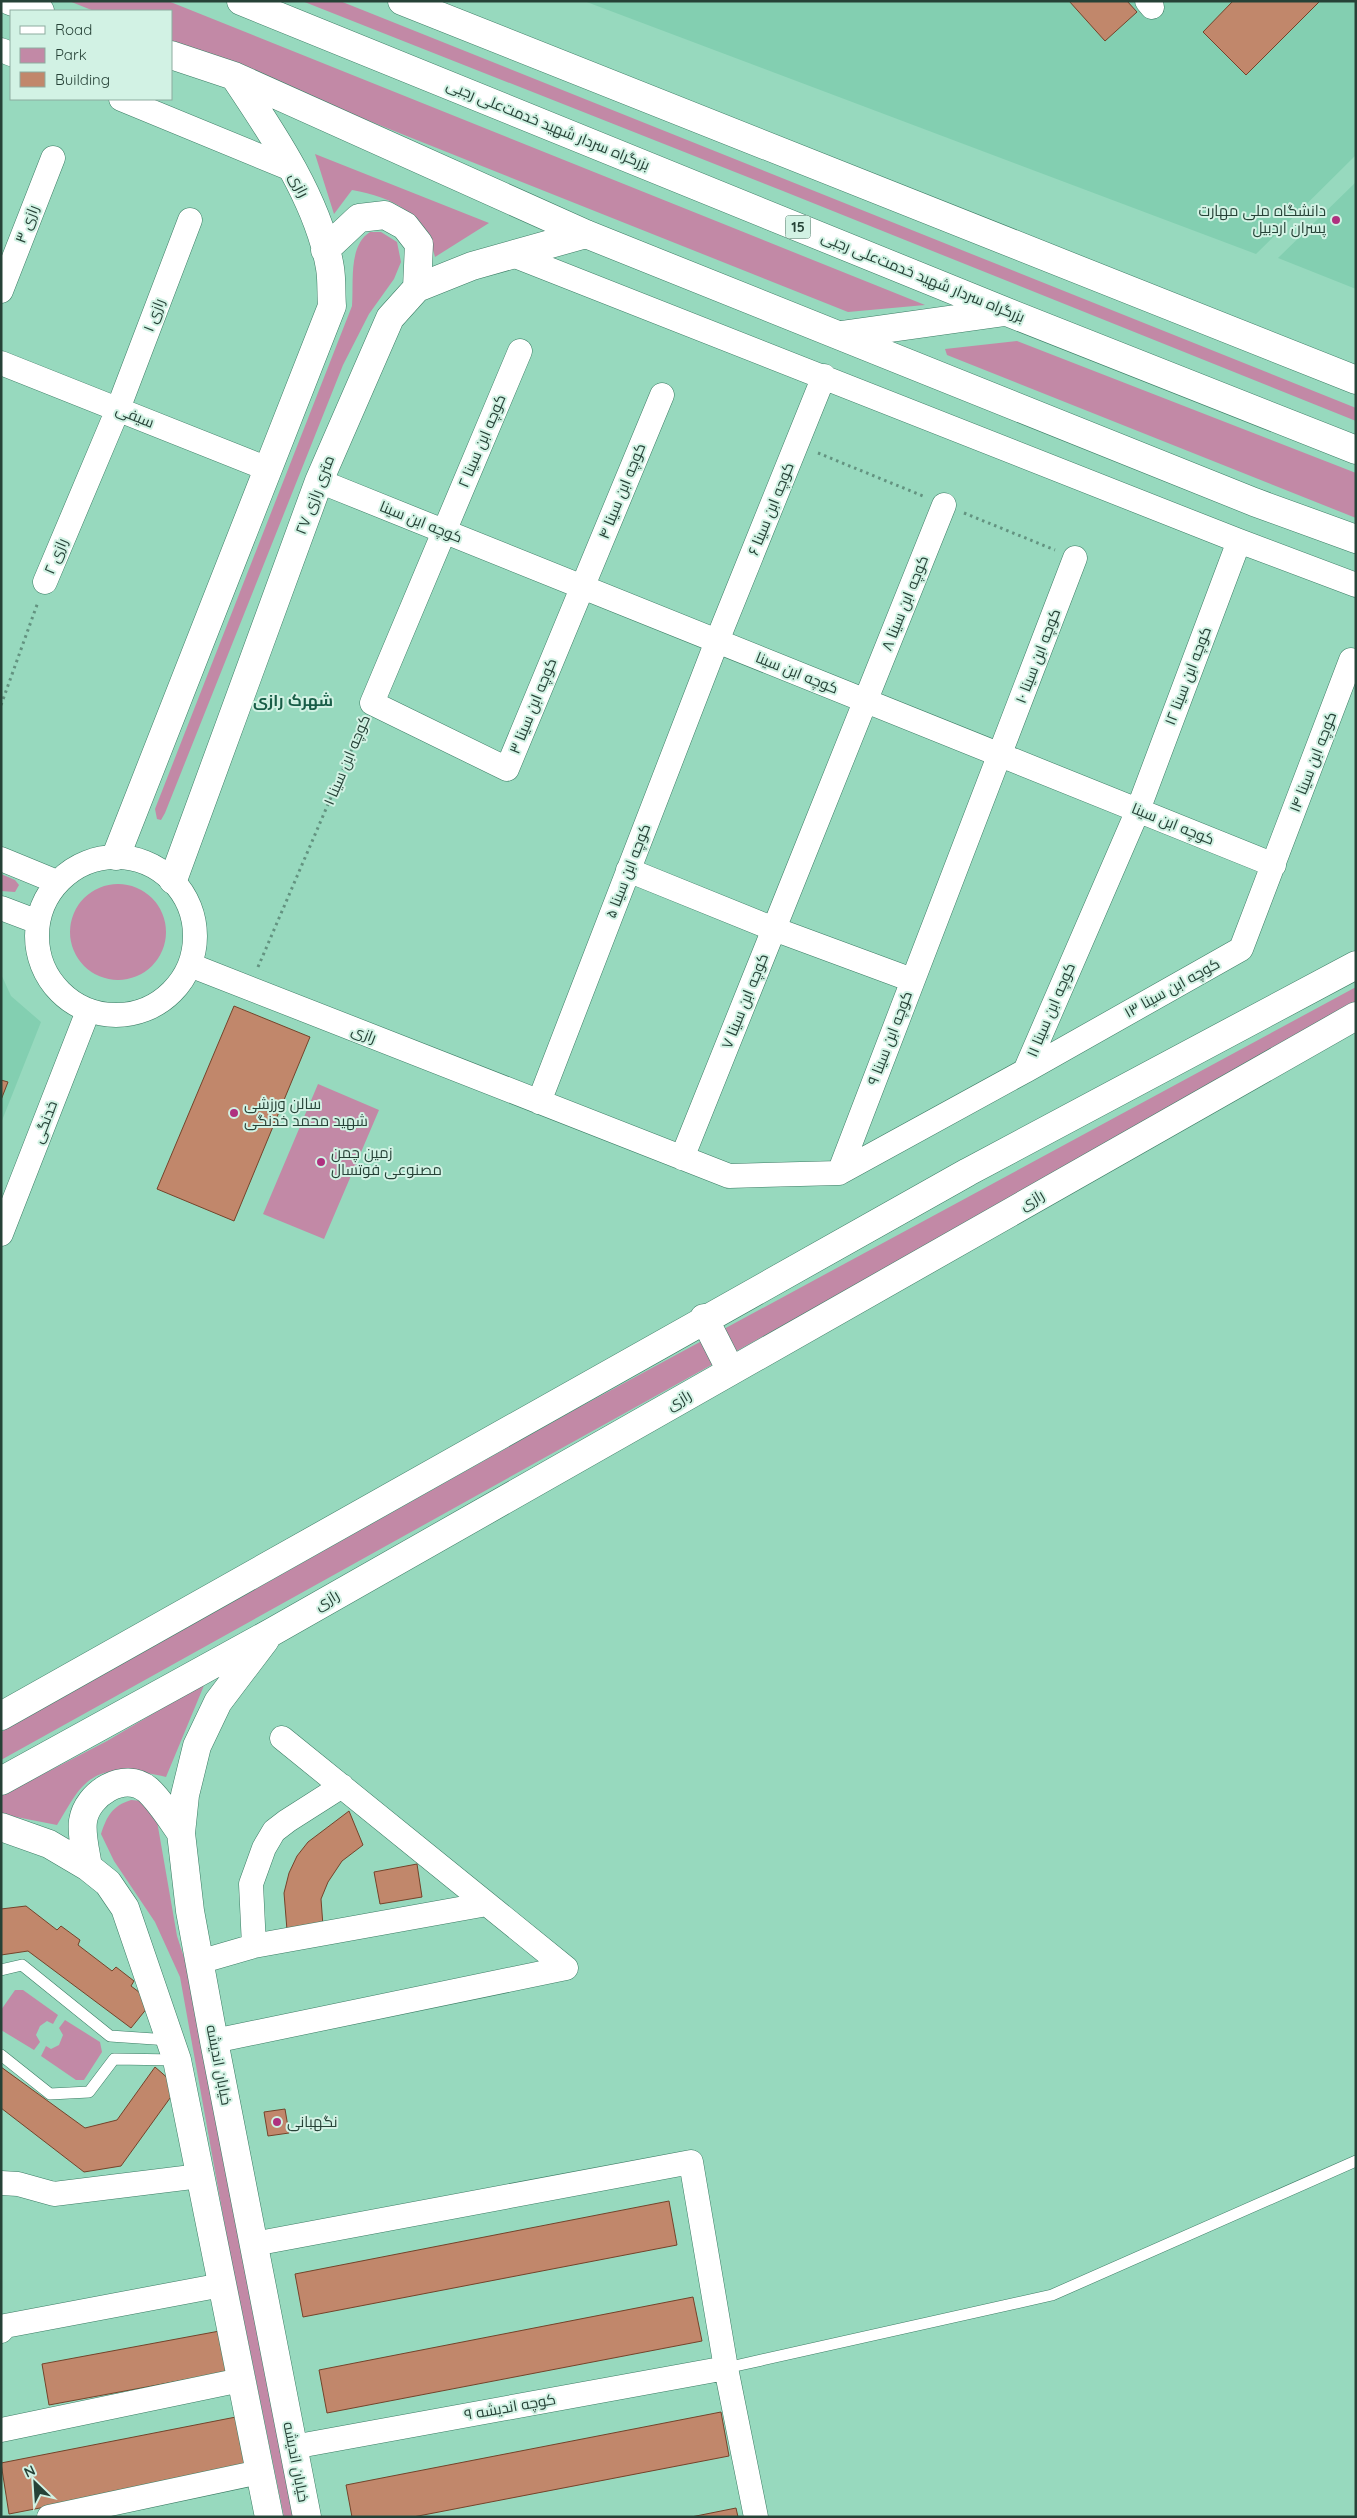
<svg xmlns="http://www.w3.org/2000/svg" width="1357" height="2518" font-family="Quicksand,Cairo,sans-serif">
  <rect width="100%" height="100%" fill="#97d9be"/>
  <path fill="#83cfb1" d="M584,1H1356V155L1256,254Z
    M1356,182V289L1278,258Z
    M1,974L11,996L41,1022L1,1123Z"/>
  <path fill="#c289a6" d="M69,1H168L925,305L848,312L171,42V11H94Z
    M302,1H340L1356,408V421L783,191Z
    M315,154L489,223L435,257C425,213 394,198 352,190L334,214Z
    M370,232H381L397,242L401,262L394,279L369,314L343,365L165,813L161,820L157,819L155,809L352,306C354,282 348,246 370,232Z
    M1017,341L1356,473V518L947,355L945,349Z
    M1,874L15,880L19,885L15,892L1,891Z
    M70 932a48 48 0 1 1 96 0a48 48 0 1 1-96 0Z
    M1356,987V1005L1323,1025L1,1760V1732L578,1408Z
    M318,1084L379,1110L324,1239L263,1214Z
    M205,1683L166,1777C144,1772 113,1765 93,1778C77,1787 67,1810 57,1825L1,1814V1796L107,1741Z
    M131,1800L143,1801L157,1821L177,1936L191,1979L294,2517H284L228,2243L180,1977L155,1922L114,1861L101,1834C107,1816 112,1806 131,1800Z
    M15,1990H23L58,2015L53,2024L47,2021L40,2026L36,2035L40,2042L34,2050L1,2030V2010Z
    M65,2020L100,2042L102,2052L84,2080H76L41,2056L46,2046L51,2049L59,2045L63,2035L59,2028Z"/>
  <path fill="#c1876b" stroke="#74432a" d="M1069,1H1127L1137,12L1105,41Z
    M1233,1H1320L1246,75L1203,32Z
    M234,1006L310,1037L234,1221L157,1189Z
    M1,1080L8,1082L1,1100Z
    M349,1811L363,1845L342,1861L328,1882L321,1899L323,1926L287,1930L284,1893L289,1873L297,1856L308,1842Z
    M417,1864L422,1897L380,1904L374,1872Z
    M26,1906L57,1930L61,1926L80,1940L78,1945L112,1971L116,1967L134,1981L131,1986L152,2002L131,2028L28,1951L1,1955V1909Z
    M1,2067L85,2128L117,2120L155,2067L178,2087L121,2166L84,2172L1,2108Z
    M285,2109L289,2133L268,2136L264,2112Z
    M669,2201L677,2245L303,2317L295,2274Z
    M693,2297L702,2341L327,2413L319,2370Z
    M225,2330L233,2371L49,2405L42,2364Z
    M721,2412L729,2456L413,2517H352L346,2485Z
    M241,2416L251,2467L9,2514L1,2463Z
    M736,2508L738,2517H691Z"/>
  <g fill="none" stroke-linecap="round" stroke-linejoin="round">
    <defs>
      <path id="lane" d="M1,1970L22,1965L110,2036L169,2040
        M1,2055L50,2094L89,2092L114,2059L177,2060
        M726,2368L1052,2295L1356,2161"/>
      <path id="street" d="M1147,1L1152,7
        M1,50L11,54
        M121,99L291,169
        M513,255L1239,541L1356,585
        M1,291L53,158
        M520,351L372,703L507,769L662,395
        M1,363L268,469
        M319,481L1274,865
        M45,582L118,409L190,220
        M37 936a79 79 0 1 1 158 0a79 79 0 1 1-158 0Z
        M1,859L57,882
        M628,870L774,929L912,980
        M1,908L38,922
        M190,965L729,1176L839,1173L1075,558
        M1025,1071L1241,949L1351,660
        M539,1102L717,641L824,376
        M682,1158L944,505
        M839,1173L1025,1071L1138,810L1239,541
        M1,1234L88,1011
        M282,1738L566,1968
        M254,1946L251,1884L264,1848L274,1831L287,1821L342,1786
        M199,1962L254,1946L487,1904
        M214,2041L566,1968
        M1,2183L18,2184L54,2194L200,2176
        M254,2244L691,2162L726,2368L756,2517
        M1,2331L5,2326L222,2285
        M1,2430L241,2380
        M293,2447L726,2368
        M49,2517L260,2472"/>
      <path id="secondary" d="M10,1L40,11
        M171,55L234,76L586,234L1254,502L1356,539
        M325,250L359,218L385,215L405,226L419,244L417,288
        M116,856L332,306C331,294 332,280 330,268C319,201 271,131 234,76
        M173,880L319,481L390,318L417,288L472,266L586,234
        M704,1318L731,1371
        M265,1640L218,1702L197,1746L185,1795L181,1833L190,1911L214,2041L307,2517
        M1,1716L968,1172L1356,965
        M1,1781L272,1632L1356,1016
        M1,1827L49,1844L88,1867L108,1883L125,1908L177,2060L269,2517
        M88,1867C86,1853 81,1835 83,1821C87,1794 124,1770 148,1790C161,1802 171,1819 181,1833"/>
      <path id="highway" d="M241,1L1007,312L1356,450
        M402,1L1356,380
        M841,335L1005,312"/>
    </defs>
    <use href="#lane" stroke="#3b7c64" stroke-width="12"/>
    <use href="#street" stroke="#3b7c64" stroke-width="25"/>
    <use href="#secondary" stroke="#3b7c64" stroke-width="29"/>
    <use href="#highway" stroke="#3b7c64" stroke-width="29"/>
    <path stroke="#639380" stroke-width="3" stroke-dasharray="2.5 4" stroke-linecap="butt" d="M818,453L923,496
      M964,513L1055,550
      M1,705L38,602
      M258,967L363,723"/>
    <use href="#lane" stroke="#fff" stroke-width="11"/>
    <use href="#street" stroke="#fff" stroke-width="24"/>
    <use href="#secondary" stroke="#fff" stroke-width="28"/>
    <use href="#highway" stroke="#fff" stroke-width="28"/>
  </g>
  <g fill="#af317f" stroke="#d2f2e4" stroke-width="2">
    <circle cx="1336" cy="220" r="5"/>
    <circle cx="234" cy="1113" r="5"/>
    <circle cx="321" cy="1162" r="5"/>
    <circle cx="277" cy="2122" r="5"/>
  </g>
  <g text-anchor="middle" stroke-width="4" stroke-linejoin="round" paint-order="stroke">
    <rect fill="#d2f2e4" stroke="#5a776b" stroke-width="1" x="785.5" y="215.5" width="25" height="23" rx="4"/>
    <g font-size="14" font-weight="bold" fill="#264237">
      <text x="798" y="232">15</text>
    </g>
    <g font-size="15" fill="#264237" stroke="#d2f2e4">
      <text transform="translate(548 125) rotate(22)" y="5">بزرگراه سردار شهید خدمت‌علی رجبی</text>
      <text transform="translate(299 185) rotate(63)" y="5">رازی</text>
      <text transform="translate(27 224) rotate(-69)" y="5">رازی ۳</text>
      <text transform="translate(923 277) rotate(22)" y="5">بزرگراه سردار شهید خدمت‌علی رجبی</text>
      <text transform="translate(154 315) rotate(-69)" y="5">رازی ۱</text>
      <text transform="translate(135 416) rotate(22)" y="5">سیفی</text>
      <text transform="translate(482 441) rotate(-67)" y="5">کوچه ابن سینا ۲</text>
      <text transform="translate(622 491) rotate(-68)" y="5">کوچه ابن سینا ۴</text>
      <text transform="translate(315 495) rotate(-69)" y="5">۲۷ متری رازی</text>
      <text transform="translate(771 509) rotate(-68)" y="5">کوچه ابن سینا ۶</text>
      <text transform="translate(421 522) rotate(22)" y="5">کوچه ابن سینا</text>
      <text transform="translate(56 556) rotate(-67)" y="5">رازی ۲</text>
      <text transform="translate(905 603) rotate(-68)" y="5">کوچه ابن سینا ۸</text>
      <text transform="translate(1038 656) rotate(-69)" y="5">کوچه ابن سینا ۱۰</text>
      <text transform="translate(797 673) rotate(22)" y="5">کوچه ابن سینا</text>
      <text transform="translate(1188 676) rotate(-69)" y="5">کوچه ابن سینا ۱۲</text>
      <text transform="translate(533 706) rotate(-68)" y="5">کوچه ابن سینا ۳</text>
      <text transform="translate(347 760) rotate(-67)" y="5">کوچه ابن سینا ۱</text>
      <text transform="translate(1313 762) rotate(-69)" y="5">کوچه ابن سینا ۱۴</text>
      <text transform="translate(1173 824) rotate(22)" y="5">کوچه ابن سینا</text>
      <text transform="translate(628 871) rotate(-69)" y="5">کوچه ابن سینا ۵</text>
      <text transform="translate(1172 988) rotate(-29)" y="5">کوچه ابن سینا ۱۳</text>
      <text transform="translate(745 1001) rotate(-68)" y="5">کوچه ابن سینا ۷</text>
      <text transform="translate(1051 1010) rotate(-67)" y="5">کوچه ابن سینا ۱۱</text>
      <text transform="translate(364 1034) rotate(21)" y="5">رازی</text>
      <text transform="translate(890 1038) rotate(-69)" y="5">کوچه ابن سینا ۹</text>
      <text transform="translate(45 1122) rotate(-69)" y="5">خدنگی</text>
      <text transform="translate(1032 1200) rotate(-30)" y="5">رازی</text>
      <text transform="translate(679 1400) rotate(-30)" y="5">رازی</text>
      <text transform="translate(327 1600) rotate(-30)" y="5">رازی</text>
      <text transform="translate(219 2065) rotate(79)" y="5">خیابان اندیشه</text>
      <text transform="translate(510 2407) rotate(-10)" y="5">کوچه اندیشه ۹</text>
      <text transform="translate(296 2462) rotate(79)" y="5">خیابان اندیشه</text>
    </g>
    <g font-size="15" fill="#264237" stroke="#d2f2e4" text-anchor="start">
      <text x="1326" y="216" text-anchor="end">دانشگاه ملی مهارت<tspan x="1326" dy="17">پسران اردبیل</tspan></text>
      <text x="244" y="1109">سالن ورزشی<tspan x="244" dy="17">شهید محمد خدنگی</tspan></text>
      <text x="331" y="1158">زمین چمن<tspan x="331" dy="17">مصنوعی فوتسال</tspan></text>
      <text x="287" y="2127">نگهبانی</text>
    </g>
    <g font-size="16" font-weight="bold" fill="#185d47" stroke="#d2f2e4">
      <text x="293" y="706">شهرک رازی</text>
    </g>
  </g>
  <rect width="1357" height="2518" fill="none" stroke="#264237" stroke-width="5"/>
  <rect x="10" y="10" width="162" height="90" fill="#d2f2e4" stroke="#8dac9f"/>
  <rect x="20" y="26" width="25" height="8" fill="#ffffff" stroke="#8dac9f"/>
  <text x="55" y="35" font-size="15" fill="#264237">Road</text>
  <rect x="20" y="48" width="25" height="15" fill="#c289a6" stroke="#8dac9f"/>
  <text x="55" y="60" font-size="15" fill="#264237">Park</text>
  <rect x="20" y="72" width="25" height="15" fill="#c1876b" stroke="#8dac9f"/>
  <text x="55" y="85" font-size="15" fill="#264237">Building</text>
  <g transform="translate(35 2483) rotate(335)" stroke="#d2f2e4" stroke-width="4" paint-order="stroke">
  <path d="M0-4L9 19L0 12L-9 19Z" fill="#264237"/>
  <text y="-8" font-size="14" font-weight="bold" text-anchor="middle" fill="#264237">N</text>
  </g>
</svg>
